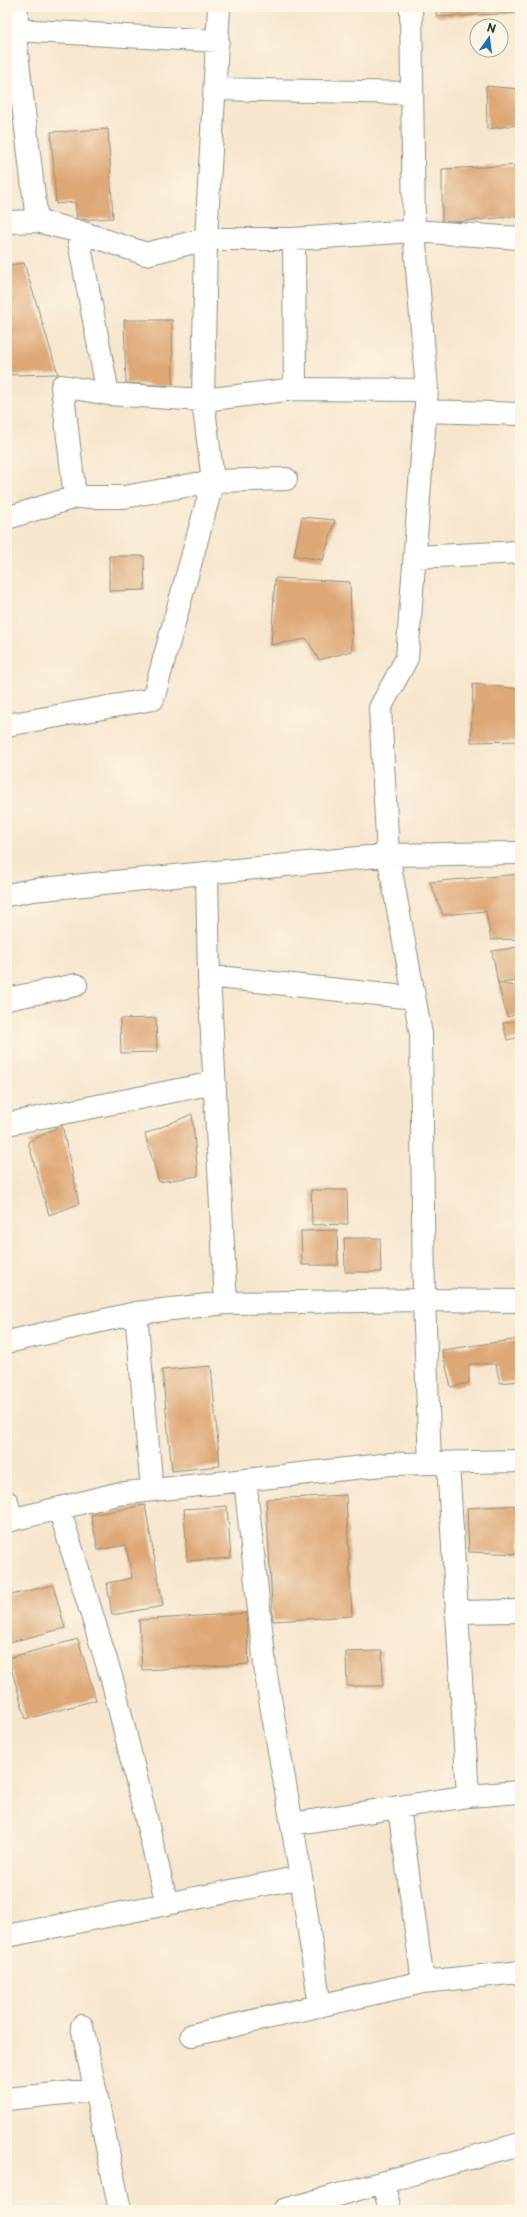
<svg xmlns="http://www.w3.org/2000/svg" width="527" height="2217" font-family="'Playpen Sans',sans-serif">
  <rect width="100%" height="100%" fill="#fcf5e5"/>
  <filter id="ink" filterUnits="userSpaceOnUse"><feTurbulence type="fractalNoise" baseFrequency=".025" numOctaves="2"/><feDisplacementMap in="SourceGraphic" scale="8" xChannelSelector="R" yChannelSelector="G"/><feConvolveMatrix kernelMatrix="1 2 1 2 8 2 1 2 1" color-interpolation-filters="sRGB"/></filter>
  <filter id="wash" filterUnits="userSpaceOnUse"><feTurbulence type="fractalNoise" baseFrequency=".012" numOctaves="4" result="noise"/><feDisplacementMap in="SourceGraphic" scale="16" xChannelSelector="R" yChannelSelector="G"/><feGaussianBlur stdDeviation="0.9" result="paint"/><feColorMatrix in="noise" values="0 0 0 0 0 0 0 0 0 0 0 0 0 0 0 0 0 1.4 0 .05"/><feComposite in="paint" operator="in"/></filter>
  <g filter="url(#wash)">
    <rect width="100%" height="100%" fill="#f7e6ce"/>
    <g id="blocks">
      <path fill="#dea776" d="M437,7H520V13L436,17Z
        M486,86L519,89L520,96L517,125L487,129Z
        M108,129L113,218L77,220L75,202L56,204L51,132Z
        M520,165V216L442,223V169Z
        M24,263L58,374L7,375V265Z
        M124,320H172L173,386L126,383Z
        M302,517L335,520L323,560L294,556Z
        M109,556H144L145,590L109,591Z
        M275,578L350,582L352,651L319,660L307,639L271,645Z
        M473,684L520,689V741L471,742Z
        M520,874V939L491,940L486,911L443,915L430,882Z
        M519,947L520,981L498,983L520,987V1014L507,1017L498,983L492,951Z
        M156,1018L157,1052L121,1053L120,1019Z
        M520,1020V1037L507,1040L503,1023Z
        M192,1114L198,1176L159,1182L145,1134Z
        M62,1125L79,1204L49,1215L28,1142Z
        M311,1190H347L348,1224L312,1225Z
        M337,1230L338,1265H302L301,1231Z
        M344,1238H380L381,1272H345Z
        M520,1339V1381L500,1383L496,1364H469V1383L451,1387L442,1350Z
        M211,1366L220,1466L172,1471L162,1370Z
        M346,1495L352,1616L273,1621L266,1499Z
        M145,1505L163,1606L112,1615L107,1583L132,1578L126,1545L98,1550L91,1515Z
        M520,1505V1554L469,1552L467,1508Z
        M227,1506L231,1558L187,1561L184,1509Z
        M53,1585L65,1628L7,1643V1596Z
        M246,1613L249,1664L142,1670L139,1620Z
        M78,1639L96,1700L26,1719L8,1658Z
        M382,1651L383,1686H347L346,1652Z"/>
    </g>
  </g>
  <g filter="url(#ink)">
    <use href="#blocks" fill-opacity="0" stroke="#8b9281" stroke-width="1"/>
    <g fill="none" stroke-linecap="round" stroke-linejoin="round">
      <defs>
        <path id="minor" d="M17,7L16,45L37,221
          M411,7L414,231L427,390L407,658L380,708L388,855L421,1034L424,1300L430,1463
          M16,30L218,41
          M215,89L411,93
          M7,222L37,221L77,231L146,254L206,239H294L414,231L520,238
          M77,231L108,394
          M294,239L295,389
          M426,411L520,414
          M75,497L62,386L108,394L203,400L295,389L427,390
          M7,518L75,497H124L213,481L286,479
          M415,557L520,552
          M7,725L153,699L213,481L203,400L206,239L219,7
          M207,874L209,976L226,1303
          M7,895L33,890L388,855L520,853
          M209,976L414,998
          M7,999L76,985
          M7,1124L214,1083
          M136,1313L152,1490
          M7,1342L136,1313L226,1303L424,1300L520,1301
          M448,1463L468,1796
          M245,1480L266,1675L301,1877L320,2006
          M7,1502L12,1520
          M59,1508L113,1683L167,1904
          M7,1521L117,1494L391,1464L520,1461
          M456,1612L520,1611
          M399,1808L423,1982
          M292,1824L468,1796L520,1792
          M7,1936L301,1877
          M82,2026L120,2210
          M192,2035L423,1982L520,1972
          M7,2099L94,2090
          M383,2183L390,2210
          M284,2210L520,2144"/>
      </defs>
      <use href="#minor" stroke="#8b9281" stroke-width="24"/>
      <use href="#minor" stroke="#fff" stroke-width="22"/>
    </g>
  </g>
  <rect width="527" height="2217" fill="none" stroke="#fcf5e5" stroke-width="24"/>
  <g transform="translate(489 38) rotate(14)"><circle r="19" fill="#fcf5e5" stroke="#a4ab9e"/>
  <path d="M0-3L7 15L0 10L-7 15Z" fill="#1f6fb2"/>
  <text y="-6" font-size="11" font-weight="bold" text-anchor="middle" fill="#1f3d34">N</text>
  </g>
</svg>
